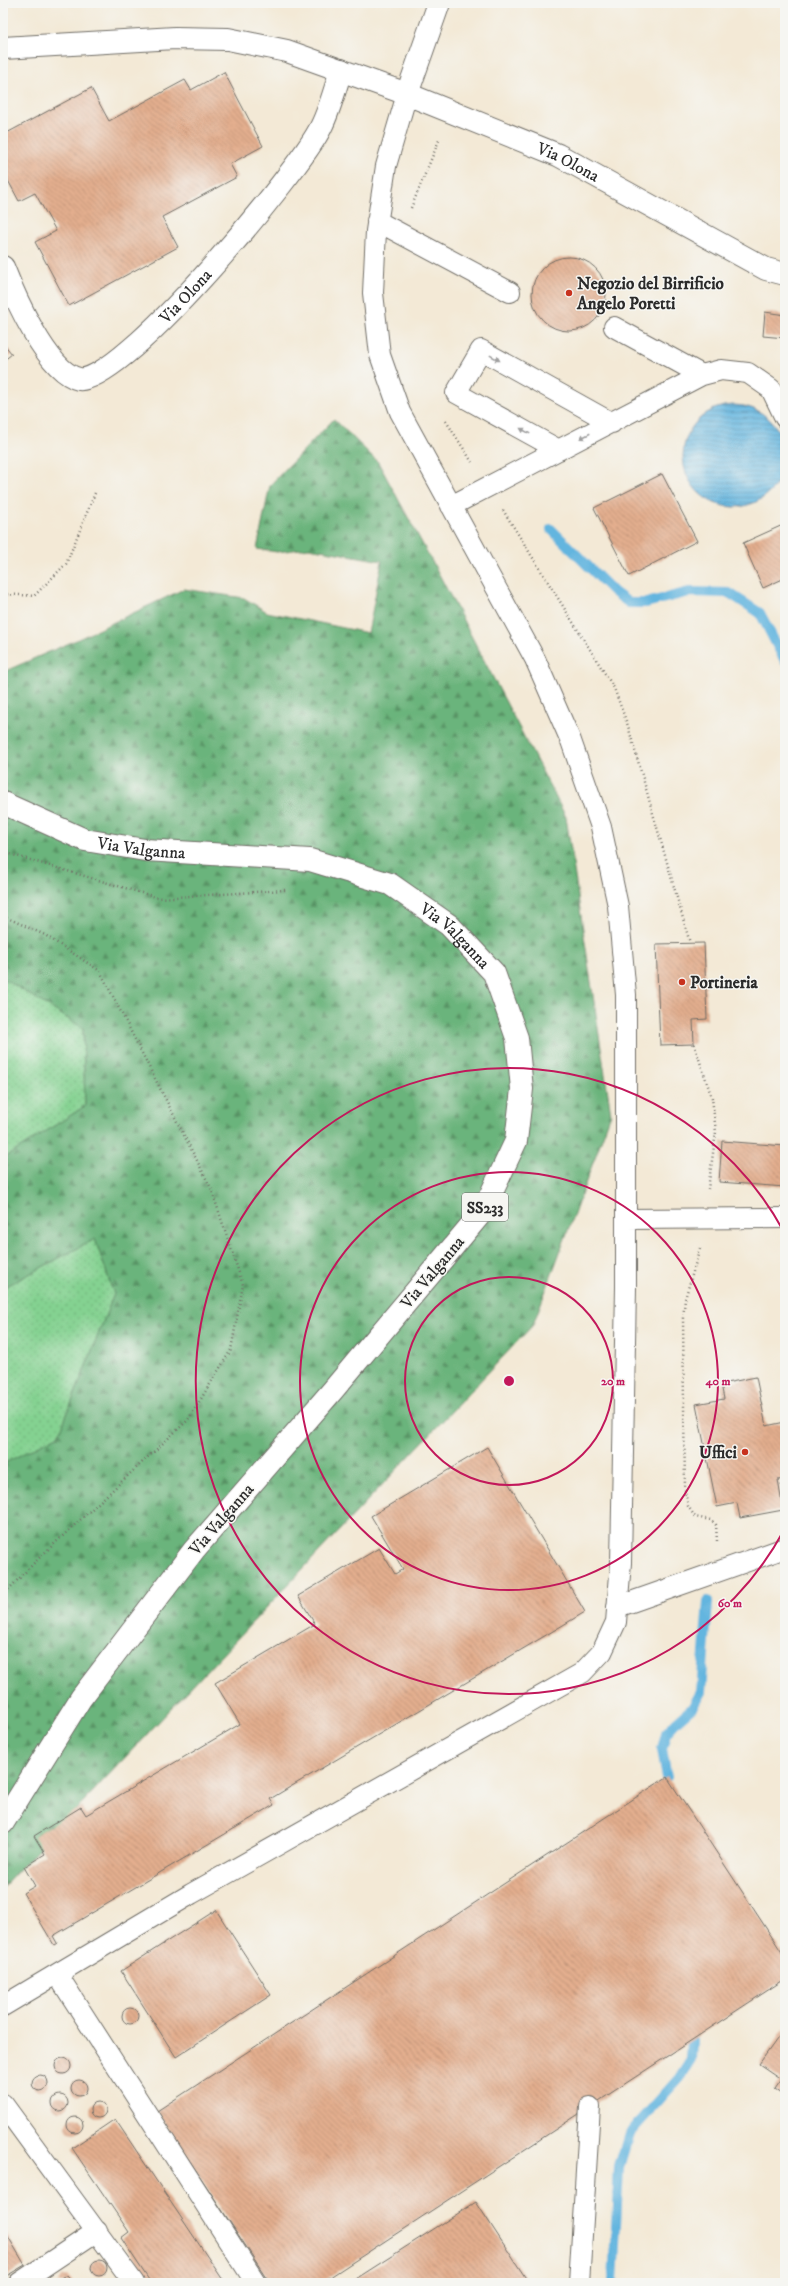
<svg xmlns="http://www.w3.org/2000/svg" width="788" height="2286" font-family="'IM FELL DW Pica',serif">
  <defs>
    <pattern id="grass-dots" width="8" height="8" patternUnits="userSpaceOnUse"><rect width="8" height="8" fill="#84d291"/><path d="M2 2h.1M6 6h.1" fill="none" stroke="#72b47d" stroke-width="1.8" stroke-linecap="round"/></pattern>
    <pattern id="forest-firs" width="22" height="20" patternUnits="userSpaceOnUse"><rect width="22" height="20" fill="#6bb47b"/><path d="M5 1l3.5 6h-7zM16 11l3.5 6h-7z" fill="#589365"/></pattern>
    <pattern id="water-rules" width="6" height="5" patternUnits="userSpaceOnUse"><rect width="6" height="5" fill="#64b5df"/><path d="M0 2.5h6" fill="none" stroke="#5393b5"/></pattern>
    <pattern id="building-back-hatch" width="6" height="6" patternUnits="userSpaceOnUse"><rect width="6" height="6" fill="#e3ae8e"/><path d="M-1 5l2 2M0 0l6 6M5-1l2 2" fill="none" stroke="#b88e74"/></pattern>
  </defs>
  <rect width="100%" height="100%" fill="#f6f6f2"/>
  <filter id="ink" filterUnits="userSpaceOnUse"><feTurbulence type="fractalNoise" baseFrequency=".025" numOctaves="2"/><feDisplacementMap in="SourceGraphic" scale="8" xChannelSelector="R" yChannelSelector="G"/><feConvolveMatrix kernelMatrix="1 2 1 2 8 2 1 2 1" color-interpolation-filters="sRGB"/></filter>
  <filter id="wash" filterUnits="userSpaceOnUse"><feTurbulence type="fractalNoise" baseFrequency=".012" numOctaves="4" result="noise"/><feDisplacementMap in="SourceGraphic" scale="16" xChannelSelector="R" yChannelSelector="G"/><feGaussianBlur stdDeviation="0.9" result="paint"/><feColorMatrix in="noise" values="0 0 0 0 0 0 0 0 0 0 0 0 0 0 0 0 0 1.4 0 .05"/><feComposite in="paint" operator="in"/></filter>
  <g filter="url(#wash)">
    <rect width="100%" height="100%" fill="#f3e9d6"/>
    <path fill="url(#grass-dots)" stroke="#587e5e" d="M3,978L83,1028L85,1106L3,1159Z
      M95,1239L114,1294L59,1435L3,1464V1288Z"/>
    <path fill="url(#forest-firs)" stroke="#4b7053" d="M334,419L378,462L441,578L566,817L611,1114L533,1325L3,1887V1464L59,1435L114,1294L95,1239L3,1288V1159L85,1106L83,1028L3,978V672L74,641L184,589L244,598L267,612L368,633L382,561L309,548L277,552L257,549L270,485Z"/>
    <path fill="url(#water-rules)" stroke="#487085" d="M683 456a51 51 0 1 1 102 0a51 51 0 1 1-102 0Z"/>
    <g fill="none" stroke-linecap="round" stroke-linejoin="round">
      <path stroke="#64b5df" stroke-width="10" d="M551,529L614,592L629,603H646L689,592L729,593L760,613L785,661
        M667,1777L662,1749L666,1733L677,1721L692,1708L701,1692L708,1601
        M613,2283L619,2167L629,2134L679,2078L691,2059L692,2040"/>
    </g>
    <g id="blocks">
      <path fill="url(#building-back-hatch)" d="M224,72L263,146L230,164L237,177L162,217L178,247L69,306L35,242L56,231L35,193L19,201L3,171V135L91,88L109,121L185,80L191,90Z
        M532 294a37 37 0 1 1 74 0a37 37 0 1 1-74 0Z
        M765,312L785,315V338L763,336Z
        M3,343L12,354L3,361Z
        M662,474L697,541L629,576L594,508Z
        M785,524V578L763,588L743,543Z
        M704,943L707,1019L693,1020L694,1044L660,1045L656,944Z
        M784,1089H785V1111H782Z
        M722,1141L785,1146V1187L719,1182Z
        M756,1377L766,1426L785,1422V1479L778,1480L783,1510L740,1518L737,1503L717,1507L696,1404L724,1399L721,1384Z
        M487,1447L585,1612L270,1799L274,1805L53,1936L57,1943L54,1945L23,1893L35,1886L24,1867L45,1854L34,1836L81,1807L86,1815L240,1724L215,1683L315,1624L298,1596L379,1548L395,1574L403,1569L371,1516Z
        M667,1777L785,1957V1979L321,2283H270L157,2111Z
        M216,1910L271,1995L176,2057L121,1971Z
        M122 2016a8 8 0 1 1 16 0a8 8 0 1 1-16 0Z
        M785,2028V2097L774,2089L781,2079L759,2064Z
        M55 2066a8 8 0 1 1 16 0a8 8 0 1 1-16 0Z
        M32 2083a8 8 0 1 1 16 0a8 8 0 1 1-16 0Z
        M71 2088a8 8 0 1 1 16 0a8 8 0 1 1-16 0Z
        M52 2103a8 8 0 1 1 16 0a8 8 0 1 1-16 0Z
        M90 2110a8 8 0 1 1 16 0a8 8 0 1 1-16 0Z
        M67 2125a8 8 0 1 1 16 0a8 8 0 1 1-16 0Z
        M115,2119L225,2283H151L121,2238L129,2232L72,2148Z
        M476,2202L529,2283H352L351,2282Z
        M3,2228L25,2265L3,2278Z
        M91 2268a8 8 0 1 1 16 0a8 8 0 1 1-16 0Z
        M67,2276L73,2283H58L62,2277Z"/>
    </g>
  </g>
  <g filter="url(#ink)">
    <use href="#blocks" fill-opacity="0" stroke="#716e67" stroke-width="1"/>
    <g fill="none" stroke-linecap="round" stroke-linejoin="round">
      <defs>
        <path id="lane" d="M377,221L510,292
          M614,327L702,375
          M559,450L456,393L481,350L612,423
          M451,506L702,375L721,370L748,373L771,389L785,418
          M626,1219L785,1218
          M617,1607L785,1548
          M57,1974L256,2283
          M3,2006L191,1894L582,1673L602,1652L616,1622L621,1563L626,1287V995L618,906L601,827L571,741L535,659L400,412L380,355L373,293L376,231L386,166L407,94
          M3,2104L134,2283
          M19,2283L97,2231
          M579,2283L590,2107"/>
        <g id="street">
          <path id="s1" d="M3,48L175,38L228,39L287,51L407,94L558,155L766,269L785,274"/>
          <path d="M407,94L439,3"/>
          <path id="s2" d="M3,267C14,295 47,372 79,379C120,387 301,169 321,127C330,109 335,89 341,70"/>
        </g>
        <g id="primary">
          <path id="s3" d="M3,803L85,840L145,850L310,860L390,884L449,925L494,973L517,1038L522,1089L516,1141L483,1211L333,1390L194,1550L81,1698L3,1823"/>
        </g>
      </defs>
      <use href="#lane" stroke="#716e67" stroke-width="22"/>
      <use href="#street" stroke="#716e67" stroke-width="24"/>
      <use href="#primary" stroke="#716e67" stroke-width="24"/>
      <path stroke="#716e67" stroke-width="2.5" stroke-dasharray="1 3" stroke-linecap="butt" d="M411,208L440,138
        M446,421L472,462
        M503,510L614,688L628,726L690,943
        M3,594L34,596L66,564L95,493
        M3,852L159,898L286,890
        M3,916L45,935L100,971L211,1188L243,1285L231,1350L188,1420L39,1558L3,1595
        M694,1044L712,1098L716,1132L708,1189
        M700,1248L685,1299L683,1318L685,1492L688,1506L695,1517L711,1520L716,1525L717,1541"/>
      <use href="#lane" stroke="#fff" stroke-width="20"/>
      <use href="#street" stroke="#fff" stroke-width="22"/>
      <use href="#primary" stroke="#fff" stroke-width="22"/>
    </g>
    <defs><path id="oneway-solid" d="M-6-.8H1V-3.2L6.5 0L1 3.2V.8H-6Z"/></defs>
    <g fill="#a0a0a0">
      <use href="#oneway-solid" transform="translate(495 358) rotate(29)"/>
      <use href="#oneway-solid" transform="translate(525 431) rotate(-151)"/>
      <use href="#oneway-solid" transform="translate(585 436) rotate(153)"/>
    </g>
  </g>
  <g fill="none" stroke="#c2185b" stroke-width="2">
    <circle cx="509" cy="1381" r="104"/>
    <circle cx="509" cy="1381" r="209"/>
    <path d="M784 1530A313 313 0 1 1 784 1232"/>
  </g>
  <g fill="#c8321e" stroke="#f6f6f2" stroke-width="1.5">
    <circle cx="569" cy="293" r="4"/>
    <circle cx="682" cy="982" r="4"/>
    <circle cx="745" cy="1452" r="4"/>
  </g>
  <g text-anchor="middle" stroke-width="3" stroke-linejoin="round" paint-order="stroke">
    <rect fill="#f6f6f2" stroke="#686867" stroke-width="1" x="462" y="1193" width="46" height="28" rx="3"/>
    <g font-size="16" font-weight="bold" fill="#2b2b2b">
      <text x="485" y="1213">SS233</text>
    </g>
    <g font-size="17" fill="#2b2b2b" stroke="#f6f6f2">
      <text dy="6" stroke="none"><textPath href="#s1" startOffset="588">Via Olona</textPath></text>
      <text dy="6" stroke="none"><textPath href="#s2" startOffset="276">Via Olona</textPath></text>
      <text dy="6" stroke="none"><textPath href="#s3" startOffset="147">Via Valganna</textPath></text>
      <text dy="6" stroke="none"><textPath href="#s3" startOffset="483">Via Valganna</textPath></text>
      <text transform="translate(432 1272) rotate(-50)" y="6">Via Valganna</text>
      <text transform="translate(221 1519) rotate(-49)" y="6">Via Valganna</text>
    </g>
    <g font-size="17" font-weight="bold" fill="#2b2b2b" stroke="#f6f6f2" text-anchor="start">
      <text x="577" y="289">Negozio del Birrificio<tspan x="577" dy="20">Angelo Poretti</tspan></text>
      <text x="690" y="988">Portineria</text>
      <text x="737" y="1458" text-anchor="end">Uffici</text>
    </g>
  </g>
  <circle cx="509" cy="1381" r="6" fill="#c2185b" stroke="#f6f6f2" stroke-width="2"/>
  <g font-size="12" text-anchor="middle" font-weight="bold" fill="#c2185b" stroke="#f6f6f2" stroke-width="3" stroke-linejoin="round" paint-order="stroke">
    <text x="613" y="1385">20 m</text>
    <text x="718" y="1385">40 m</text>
    <text x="730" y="1607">60 m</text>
  </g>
  <rect width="788" height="2286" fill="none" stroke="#f6f6f2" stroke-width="16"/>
</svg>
